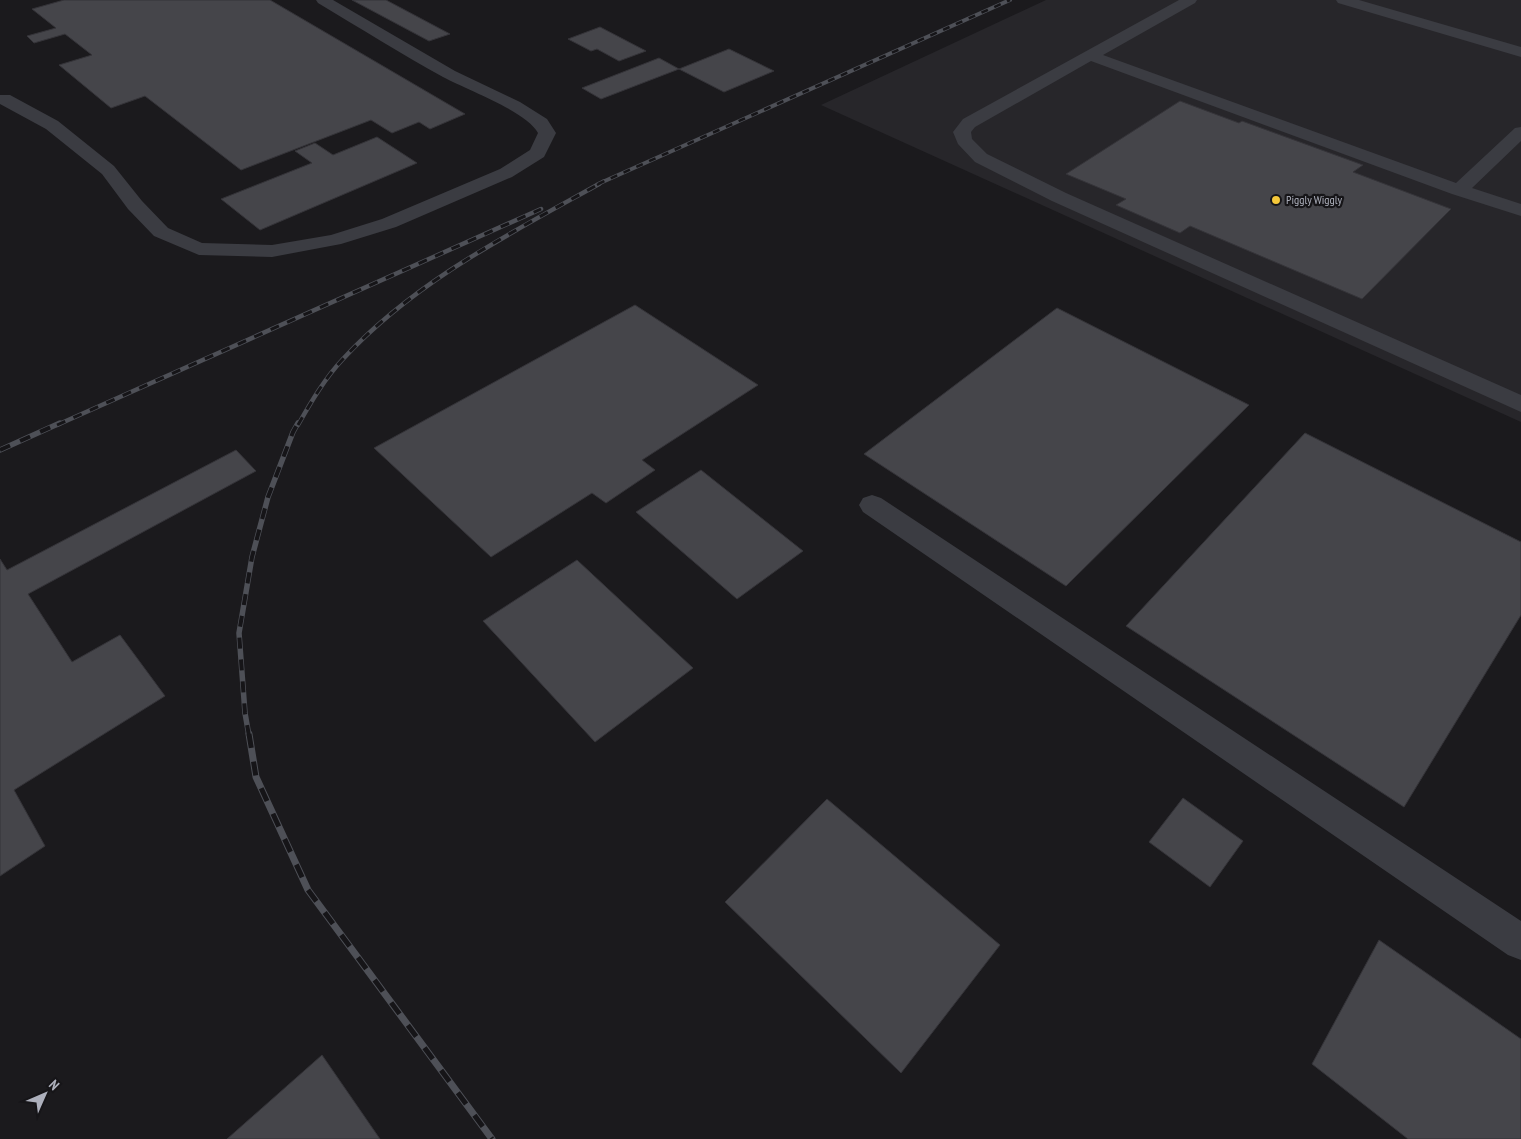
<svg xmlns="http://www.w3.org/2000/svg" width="1521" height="1139" font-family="'PT Sans Narrow',sans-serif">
  <rect width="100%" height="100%" fill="#1b1a1d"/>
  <path fill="#27262a" d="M1046,0H1521V422L821,105Z"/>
  <path fill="#45454a" stroke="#353439" d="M64,0H270L465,114L430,129L419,122L392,133L371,120L241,170L145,96L111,108L59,65L92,55L65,34L34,43L27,36L56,28L32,9Z
    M352,0H386L450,34L429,41Z
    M600,27L646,51L619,61L597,49L591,51L568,39Z
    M729,49L774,71L724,92L679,69Z
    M659,58L679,69L601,99L582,88Z
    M1180,101L1239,123L1242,121L1363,165L1353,172L1451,209L1362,299L1190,226L1180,233L1116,205L1126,199L1066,174Z
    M377,137L417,163L260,230L221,199L312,163L295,151L315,143L333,155Z
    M635,305L758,385L642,460L655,470L606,503L592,493L491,557L374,448Z
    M1057,308L1249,405L1066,586L864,454Z
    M1305,433L1521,542V615L1404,807L1126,626Z
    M236,450L256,471L28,594L72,662L120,635L165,696L14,790L45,846L0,876V559L7,570Z
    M701,470L803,551L737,599L636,512Z
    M577,560L693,668L595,742L483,621Z
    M1183,798L1243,841L1210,887L1149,842Z
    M827,799L1000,945L901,1073L725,902Z
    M1379,940L1521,1039V1139H1408L1312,1064Z
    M322,1055L380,1139H227Z"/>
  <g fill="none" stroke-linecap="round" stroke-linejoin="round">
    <path fill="#3b3c42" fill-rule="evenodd" d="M316,0H333L455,71L520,102L547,119L556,133L544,157L512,177L396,227L341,244L272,257L199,255L154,236L128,209L102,174L46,129L0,104V95H10L58,121L114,166L142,201L168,228L202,243L272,245L331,235L382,219L500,169L530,150L538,133C526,111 467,90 443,77C401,54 360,28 318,3Z
      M1179,0H1197L1195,3L1103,55L1456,183L1515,128L1521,127V141L1472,188L1521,204V216L1452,194L1091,61L975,127L971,132L972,139L987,154L1066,193L1521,395V412L1052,201L975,162L958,144L953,132L963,119Z
      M1336,0H1359L1521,47V57L1338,3Z
      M872,495L881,498L1521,921V960L1508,955L863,512L859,505L863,498Z"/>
    <defs>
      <path id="rail-far3" d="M598,184L1010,0
        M597,185L604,181"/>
      <path id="rail-far2" d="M57,425L541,209
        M298,425C311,402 325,378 343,359C414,282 509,234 599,184"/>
      <path id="rail-far1" d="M0,450L60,423
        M249,736L245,713L239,633L252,557L268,497L293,432L298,423"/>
      <path id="rail" d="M249,734L256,777L308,890L492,1139"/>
    </defs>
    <use href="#rail-far3" stroke="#4e5057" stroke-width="4"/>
    <use href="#rail-far2" stroke="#4e5057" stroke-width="4.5"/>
    <use href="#rail-far1" stroke="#4e5057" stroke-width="5.5"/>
    <use href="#rail" stroke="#4e5057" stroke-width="7"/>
    <use href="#rail-far3" stroke="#161518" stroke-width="2.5" stroke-dasharray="7" stroke-linecap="butt"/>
    <use href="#rail-far2" stroke="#161518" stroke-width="3" stroke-dasharray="9" stroke-linecap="butt"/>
    <use href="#rail-far1" stroke="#161518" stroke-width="4" stroke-dasharray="11" stroke-linecap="butt"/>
    <use href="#rail" stroke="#161518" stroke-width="5" stroke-dasharray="14" stroke-linecap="butt"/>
  </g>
  <circle fill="#f5c83a" stroke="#161518" stroke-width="2" cx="1276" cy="200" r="5"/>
  <g text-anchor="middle" stroke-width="4.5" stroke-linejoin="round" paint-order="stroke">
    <g font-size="12" fill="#adb0bc" stroke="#161518" text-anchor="start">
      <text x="1286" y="204">Piggly Wiggly</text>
    </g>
  </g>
  <g transform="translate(45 1094) rotate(45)" stroke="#161518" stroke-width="4" paint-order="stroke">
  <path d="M0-4L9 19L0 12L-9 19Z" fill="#adb0bc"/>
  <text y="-8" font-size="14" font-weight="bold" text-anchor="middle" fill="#adb0bc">N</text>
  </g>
</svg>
